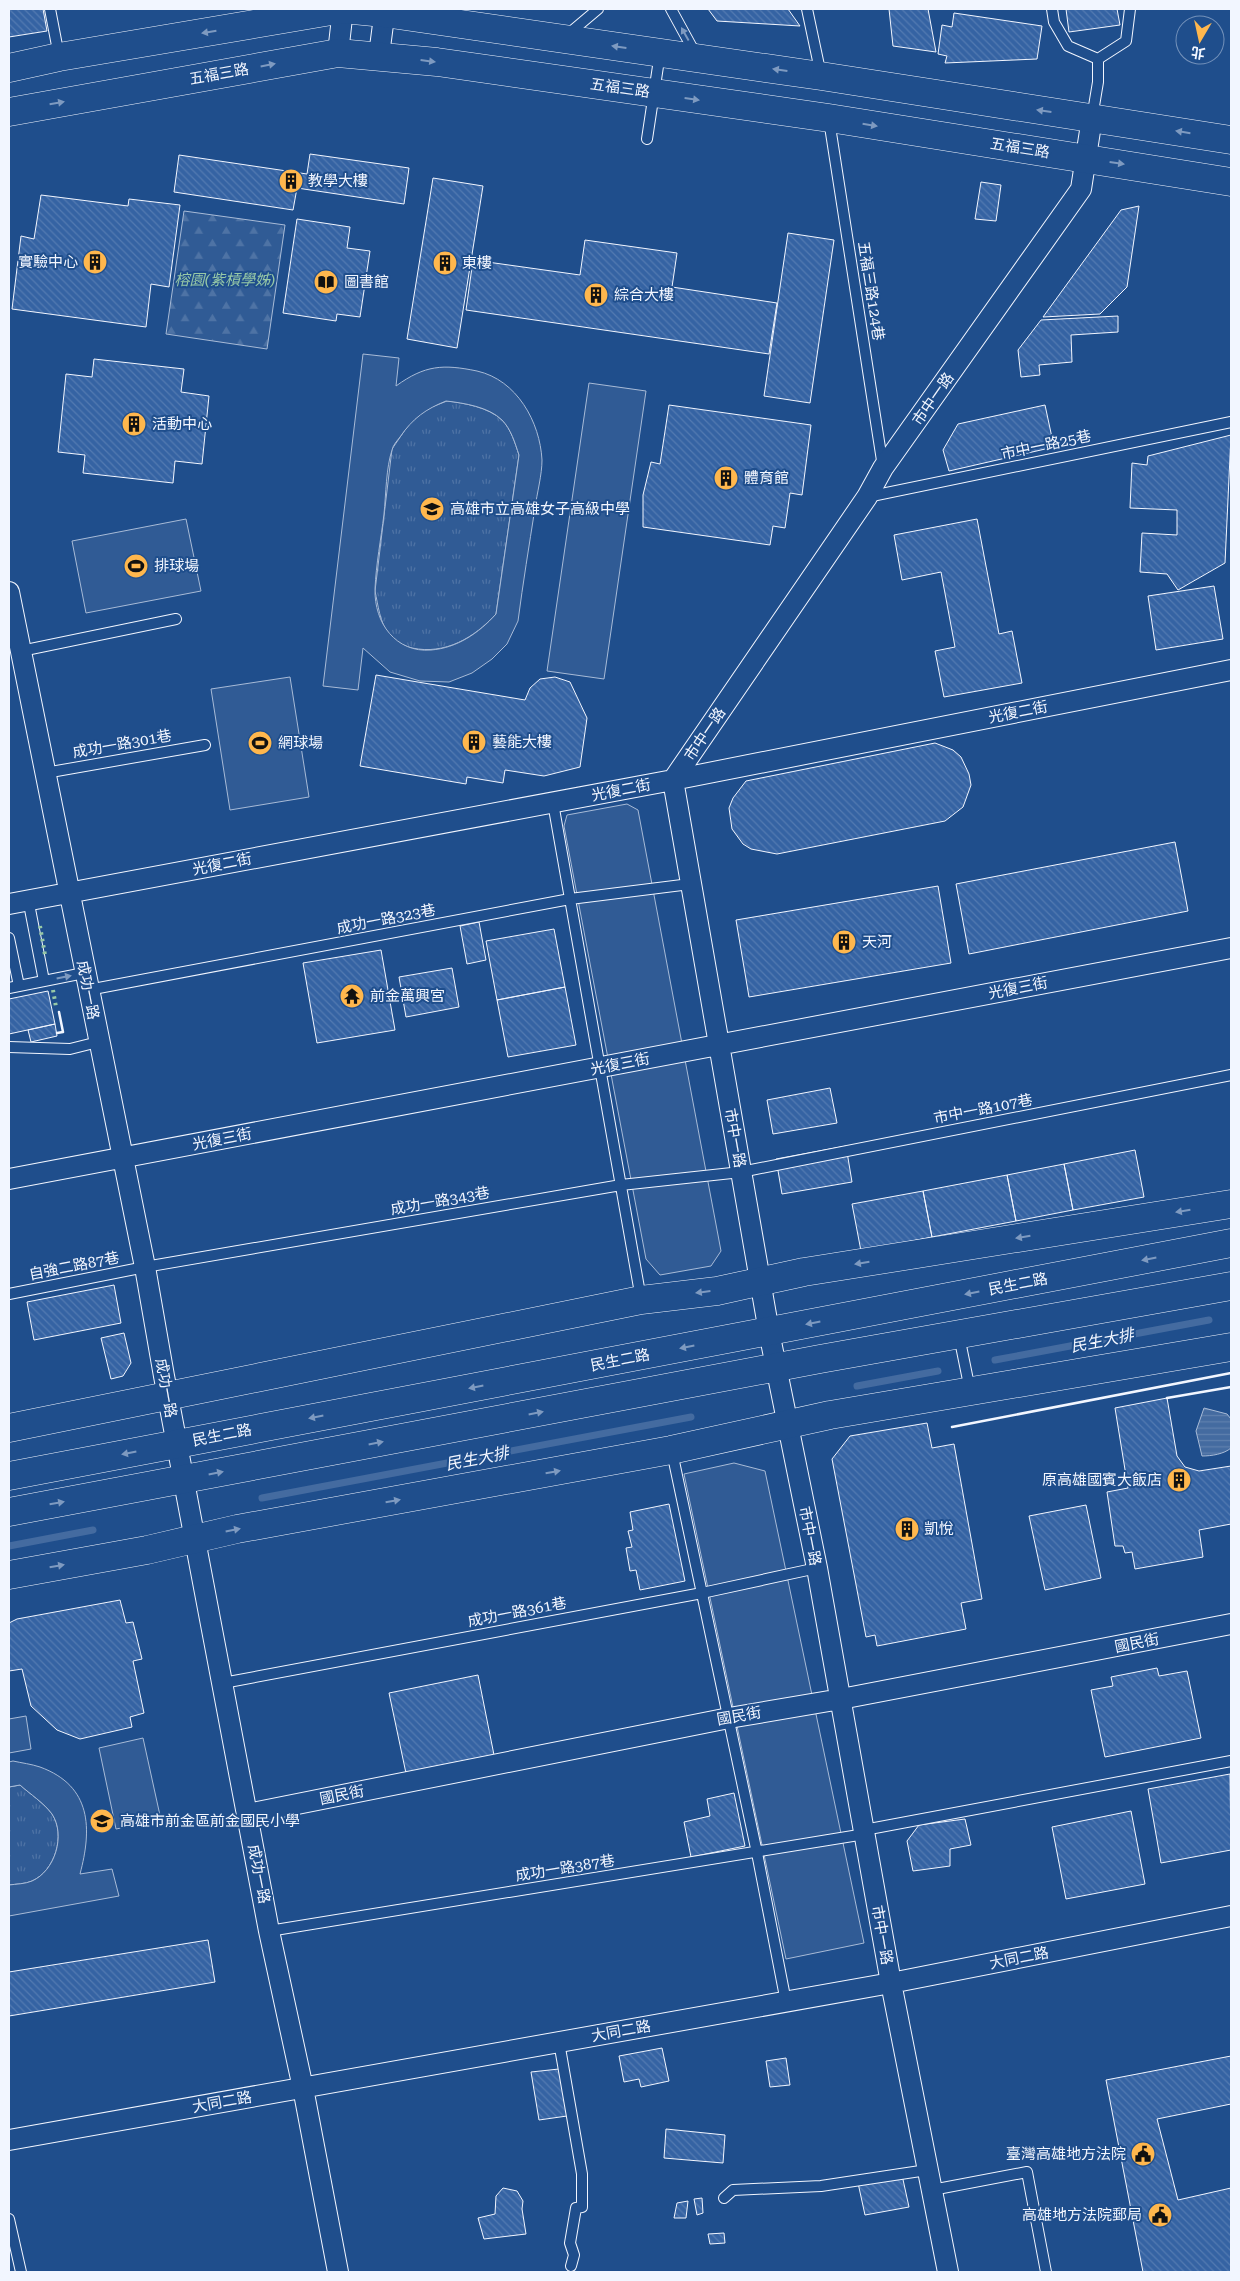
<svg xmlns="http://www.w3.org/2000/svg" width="1240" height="2281" font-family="'Roboto Serif','Noto Sans TC',serif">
  <defs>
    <pattern id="grass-tufts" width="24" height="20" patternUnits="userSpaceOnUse" patternTransform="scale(1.25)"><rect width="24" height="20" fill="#305b95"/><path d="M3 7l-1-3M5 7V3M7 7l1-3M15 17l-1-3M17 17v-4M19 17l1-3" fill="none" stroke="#4e73a5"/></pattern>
    <pattern id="forest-firs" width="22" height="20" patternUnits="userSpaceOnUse" patternTransform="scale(1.25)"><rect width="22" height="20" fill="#305b95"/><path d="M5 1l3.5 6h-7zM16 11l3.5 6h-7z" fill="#4e73a5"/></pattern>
    <pattern id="water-rules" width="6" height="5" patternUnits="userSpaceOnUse" patternTransform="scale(1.25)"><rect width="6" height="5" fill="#446ba0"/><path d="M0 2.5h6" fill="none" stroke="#5f81ae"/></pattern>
    <pattern id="building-back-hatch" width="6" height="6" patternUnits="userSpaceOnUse" patternTransform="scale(1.25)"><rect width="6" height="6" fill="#3563a3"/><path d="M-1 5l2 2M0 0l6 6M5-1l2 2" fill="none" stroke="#537ab1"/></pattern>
  </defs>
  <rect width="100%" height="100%" fill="#1f4e8c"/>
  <path fill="url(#grass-tufts)" stroke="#a8bbd7" d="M447,401C464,403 488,407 502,420C511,429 515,443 519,455L496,614C474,638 445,655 412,648C404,646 394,641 389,635C380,623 378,605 375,591L392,449L409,424L424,410Z
    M20,1785C30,1794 44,1803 52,1814C66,1835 55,1871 32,1881C26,1884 16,1884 9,1885V1787Z"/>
  <path fill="url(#forest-firs)" stroke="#a8bbd7" d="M184,211L285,225L267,349L166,334Z"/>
  <path fill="#305b95" stroke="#a8bbd7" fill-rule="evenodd" d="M363,354L399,358L396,386C425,365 443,364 477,371C517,380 540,422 542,460C542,475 537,493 535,508C529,546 523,583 518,621L507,644L492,659L472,673L449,682L420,681L390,672L363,648L358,690L323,686ZM446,401C464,403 489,407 502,420C511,429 515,443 519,455L496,614C479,633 457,648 431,650C396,653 374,623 375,589C376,564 381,539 384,514C386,494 386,468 392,450C393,445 397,441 400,437C413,418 426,409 446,401Z
    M589,383L646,391L604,679L547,671Z
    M186,519L201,591L86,613L72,541Z
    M290,677L309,797L230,810L211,689Z
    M627,804L638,810L721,1251L711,1266L660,1275L646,1259L564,826L567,815Z
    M734,1463L765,1471L864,1943L786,1959L684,1474Z
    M26,1716L31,1749L9,1753V1719Z
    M143,1738L161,1820L116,1829L99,1748Z
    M13,1761C22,1763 31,1764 40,1767C92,1786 92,1829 80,1874L112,1869L119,1896L9,1916V1885C16,1884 25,1884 32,1881C55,1871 66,1835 52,1814C44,1803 30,1794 20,1785L9,1787V1762Z"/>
  <path fill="url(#water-rules)" stroke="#a8bbd7" d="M1204,1408L1227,1414L1231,1419V1448C1224,1454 1212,1456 1202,1456L1196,1431Z"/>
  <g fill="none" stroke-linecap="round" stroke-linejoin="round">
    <path stroke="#446ba0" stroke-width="7" d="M995,1360L1209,1320
      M857,1386L938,1371
      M262,1498L691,1417
      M9,1546L93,1530"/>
  </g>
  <path fill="url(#building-back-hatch)" stroke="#f2f6ff" d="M9,9H43L47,31L9,37Z
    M708,9H788L800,26L717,21Z
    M889,9H928L936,52L893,46Z
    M1066,9H1117L1120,25L1069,32Z
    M954,13L1042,26L1037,59L945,63L947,56L938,54L942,25L952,27Z
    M310,154L409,168L404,204L297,188L293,210L174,192L179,155L307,174Z
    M433,178L483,186L457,348L407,339Z
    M981,182L1001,185L996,221L975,219Z
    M41,195L128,206L129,199L180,205L169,287L151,284L146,327L12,309L21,236L34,239Z
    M1139,206L1127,287L1100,314L1043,317L1121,210Z
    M297,219L350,227L347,248L370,251L360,317L337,314L336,321L283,313Z
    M788,233L834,240L810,403L764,396Z
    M585,240L677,253L672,287L777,303L769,354L466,310L473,260L580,275Z
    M1118,316V332L1071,335L1072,362L1039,365L1040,375L1021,377L1018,350L1041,320Z
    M94,359L184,369L181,392L209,396L202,464L175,461L173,483L83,473L85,455L58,452L66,374L92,377Z
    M669,405L811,425L802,495L790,493L785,528L773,526L770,545L643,527V495L651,462L660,464Z
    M1045,405L1054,447L949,471L943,450L958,424Z
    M1231,435L1225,563L1178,590L1167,574L1140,572L1142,533L1177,535V510L1130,508L1132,463L1147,465L1148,456Z
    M977,519L999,634L1012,631L1022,683L944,697L935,651L955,647L941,572L902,580L894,535Z
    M1214,586L1223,639L1156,650L1148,596Z
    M376,675L525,700L530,688L540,679L555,677L570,682L587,718L580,767L544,776L505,770L503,783L467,777L466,784L360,766Z
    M935,743L953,750L961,757L969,774L971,785L963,807L945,821L777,854L751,849L743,844L732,829L729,808L733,798L746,781Z
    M1175,842L1188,911L969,954L956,884Z
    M938,886L951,963L749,997L736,920Z
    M479,922L486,960L467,964L460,926Z
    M554,929L565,987L497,1000L486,941Z
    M381,950L395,1030L317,1043L303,963Z
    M452,968L459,1007L406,1017L399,977Z
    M565,987L576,1045L508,1057L497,1000Z
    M48,991L55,1024L9,1034V999Z
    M55,1024L57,1036L31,1042L28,1030Z
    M830,1088L837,1123L773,1134L767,1100Z
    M846,1146L852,1182L782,1194L776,1159Z
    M1135,1150L1144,1197L1073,1210L1064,1164Z
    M1064,1164L1073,1210L1016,1221L1007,1175Z
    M1007,1175L1016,1221L932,1237L923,1191Z
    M923,1191L932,1237L861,1251L852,1204Z
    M114,1285L121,1323L34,1340L27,1302Z
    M124,1333L131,1363L123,1376L111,1379L101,1338Z
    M1167,1398L1177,1456L1185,1467L1199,1471L1231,1466V1524L1199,1530L1203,1557L1135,1569L1132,1552L1125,1553L1123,1546H1115L1107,1492L1128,1488L1115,1408Z
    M927,1423L932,1448L954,1444L982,1599L961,1603L966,1629L877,1646L875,1635L866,1637L832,1459L850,1436Z
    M669,1504L685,1581L640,1590L636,1570L630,1571L626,1548L632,1547L628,1531L633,1530L630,1512Z
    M1086,1505L1101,1578L1045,1590L1029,1516Z
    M120,1600L126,1623L133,1622L142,1659L133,1661L144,1713L130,1717L132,1727L80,1739L57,1730L31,1706L22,1669L9,1671V1623L17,1619Z
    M1157,1668L1159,1676L1187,1671L1201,1738L1105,1757L1091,1690L1113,1686L1111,1677Z
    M478,1675L495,1760L407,1778L389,1693Z
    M1230,1774L1231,1850L1161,1863L1148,1789Z
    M734,1793L745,1846L691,1857L684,1822L710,1816L707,1799Z
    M1131,1811L1145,1884L1066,1899L1052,1827Z
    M965,1819L971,1845L950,1849V1866L913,1871L907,1841L919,1825Z
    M208,1940L215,1982L9,2016V1972Z
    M662,2048L669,2081L641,2087L639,2079L624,2082L619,2056Z
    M1231,2056V2104L1157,2119L1178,2200L1231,2188V2272H1143L1106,2080Z
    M786,2058L790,2085L770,2087L766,2061Z
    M559,2069L567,2116L539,2120L531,2072Z
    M666,2129L725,2135L723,2163L664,2158Z
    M902,2175L909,2207L865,2215L858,2183Z
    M503,2188L517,2191L523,2201L522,2209L526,2234L484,2239L478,2218L495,2214L496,2196Z
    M702,2198L703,2213L697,2215L694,2199Z
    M688,2201L686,2218H674L677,2203Z
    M724,2233L725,2243L710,2244L708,2234Z"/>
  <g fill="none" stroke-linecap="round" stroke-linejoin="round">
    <defs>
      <path id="lane" d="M50,9L59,56
        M671,9L695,53
        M807,9L821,75
        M1052,9L1054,22L1068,46L1098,59
        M566,36L598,9
        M1098,59L1126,41L1130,9
        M1092,118L1098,82V59
        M829,120L883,467
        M647,139L660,53
        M867,497L1231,422
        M21,651L176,619
        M45,773L205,745
        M553,803L641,1299
        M30,909L44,981
        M9,938L19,986
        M9,988L84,973
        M88,990L570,899L690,884
        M9,1047L70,1049L98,1042
        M9,1294L145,1267L621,1185L741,1172L1231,1075
        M959,1336L970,1390
        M672,1452L757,1853L786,2002
        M223,1683L702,1593L817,1568
        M864,1830L1231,1761
        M269,1931L865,1834
        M559,2042L582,2174V2207L576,2208L570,2243L574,2255L571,2266
        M932,2190L1027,2172L1046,2272
        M724,2198L733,2190L821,2186L927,2170
        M9,2219L21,2272"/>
      <path id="street" d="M338,53L343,9
        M379,55L385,9
        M9,592L145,1267L164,1376L269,1931L303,2088L338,2272
        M9,904L673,780L1231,670
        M9,1179L1231,948
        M247,1814L729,1718L841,1699L1231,1624
        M9,2140L891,1983L1231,1916
        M948,2272L891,1983L817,1568L769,1332L673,780L867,497L883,468L1081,189L1092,118"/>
      <path id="secondary" d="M9,68L59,57L343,9L384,13L821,76L1231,140
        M9,112L338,53L437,62L829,118L1231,182
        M9,1428L641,1300L717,1291L804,1272L1231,1204
        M9,1476L1231,1243
        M9,1512L820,1359L1231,1286
        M9,1575L147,1550L237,1529L671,1450L830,1415L1231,1347"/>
    </defs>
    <use href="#lane" stroke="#f2f6ff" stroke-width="12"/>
    <use href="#street" stroke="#f2f6ff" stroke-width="22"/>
    <use href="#secondary" stroke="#f2f6ff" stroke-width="29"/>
    <use href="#lane" stroke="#1f4e8c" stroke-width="10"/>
    <use href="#street" stroke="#1f4e8c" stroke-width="20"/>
    <use href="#secondary" stroke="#1f4e8c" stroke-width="28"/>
    <path stroke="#97c8a6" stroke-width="4" stroke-dasharray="2.5 4" stroke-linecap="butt" d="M40,926L45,955
      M53,990L56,1007"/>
    <path stroke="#f2f6ff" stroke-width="2.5" d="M57,1033L63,1032L59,1012
      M1167,1398L1231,1387
      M952,1427L1231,1373"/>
  </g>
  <defs><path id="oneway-solid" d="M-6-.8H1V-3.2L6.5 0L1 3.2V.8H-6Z" transform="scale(1.25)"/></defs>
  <g fill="#7e9ac0">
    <use href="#oneway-solid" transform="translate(209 32) rotate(171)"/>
    <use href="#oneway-solid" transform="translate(685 34) rotate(-119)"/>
    <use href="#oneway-solid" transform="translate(619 47) rotate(-172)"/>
    <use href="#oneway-solid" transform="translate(428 61) rotate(7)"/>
    <use href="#oneway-solid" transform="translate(268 65) rotate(-11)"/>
    <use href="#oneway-solid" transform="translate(780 70) rotate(-172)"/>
    <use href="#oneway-solid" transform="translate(692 99) rotate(8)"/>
    <use href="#oneway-solid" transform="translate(57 103) rotate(-10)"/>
    <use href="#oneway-solid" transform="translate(1044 111) rotate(-172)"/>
    <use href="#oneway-solid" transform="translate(870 125) rotate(9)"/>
    <use href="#oneway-solid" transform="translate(1183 132) rotate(-171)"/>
    <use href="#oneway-solid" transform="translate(1117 163) rotate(8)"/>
    <use href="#oneway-solid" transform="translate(64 977) rotate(-11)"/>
    <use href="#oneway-solid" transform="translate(1183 1211) rotate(171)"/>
    <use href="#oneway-solid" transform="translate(1023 1237) rotate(171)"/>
    <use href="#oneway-solid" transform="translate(1149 1259) rotate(169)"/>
    <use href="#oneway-solid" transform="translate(862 1263) rotate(171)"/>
    <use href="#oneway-solid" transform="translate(703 1292) rotate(173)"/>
    <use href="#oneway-solid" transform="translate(972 1293) rotate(169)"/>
    <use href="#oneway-solid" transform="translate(813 1323) rotate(169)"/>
    <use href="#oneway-solid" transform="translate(687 1347) rotate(169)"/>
    <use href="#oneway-solid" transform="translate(476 1387) rotate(169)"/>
    <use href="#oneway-solid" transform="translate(536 1413) rotate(-11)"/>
    <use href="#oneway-solid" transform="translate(316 1417) rotate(169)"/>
    <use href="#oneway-solid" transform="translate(376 1443) rotate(-11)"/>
    <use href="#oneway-solid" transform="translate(129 1453) rotate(169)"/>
    <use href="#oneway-solid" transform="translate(553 1472) rotate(-10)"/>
    <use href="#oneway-solid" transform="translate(216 1473) rotate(-11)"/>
    <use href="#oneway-solid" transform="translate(393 1501) rotate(-10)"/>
    <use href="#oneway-solid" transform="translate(57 1503) rotate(-10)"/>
    <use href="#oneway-solid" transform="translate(233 1530) rotate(-11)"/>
    <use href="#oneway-solid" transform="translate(57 1566) rotate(-10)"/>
  </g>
  <defs>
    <symbol id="building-disc" viewBox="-11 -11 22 22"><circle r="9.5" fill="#ffb74d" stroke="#1f4e8c"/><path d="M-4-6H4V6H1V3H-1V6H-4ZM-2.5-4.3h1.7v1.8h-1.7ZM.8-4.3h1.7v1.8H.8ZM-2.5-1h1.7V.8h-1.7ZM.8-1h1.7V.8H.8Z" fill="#111"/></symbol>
    <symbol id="library-disc" viewBox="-11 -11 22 22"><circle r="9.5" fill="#ffb74d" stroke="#1f4e8c"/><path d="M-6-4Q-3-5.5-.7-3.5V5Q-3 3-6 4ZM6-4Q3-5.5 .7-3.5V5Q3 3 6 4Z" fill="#111"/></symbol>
    <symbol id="school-disc" viewBox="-11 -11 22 22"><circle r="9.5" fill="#ffb74d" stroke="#1f4e8c"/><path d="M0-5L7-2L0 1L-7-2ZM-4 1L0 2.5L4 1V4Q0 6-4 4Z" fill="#111"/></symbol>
    <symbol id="stadium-disc" viewBox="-11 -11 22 22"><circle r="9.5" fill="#ffb74d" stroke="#1f4e8c"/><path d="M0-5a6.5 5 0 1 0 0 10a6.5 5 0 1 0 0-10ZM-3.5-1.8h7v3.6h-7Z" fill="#111"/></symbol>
    <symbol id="temple-disc" viewBox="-11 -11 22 22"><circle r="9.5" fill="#ffb74d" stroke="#1f4e8c"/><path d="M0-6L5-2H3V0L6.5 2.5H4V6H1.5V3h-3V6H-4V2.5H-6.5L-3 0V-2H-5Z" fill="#111"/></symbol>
    <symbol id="civic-disc" viewBox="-11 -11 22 22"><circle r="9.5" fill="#ffb74d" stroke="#1f4e8c"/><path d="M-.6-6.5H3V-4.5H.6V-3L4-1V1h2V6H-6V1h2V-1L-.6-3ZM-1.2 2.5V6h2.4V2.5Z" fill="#111"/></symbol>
  </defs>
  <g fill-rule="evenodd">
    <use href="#building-disc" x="277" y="167" width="28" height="28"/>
    <use href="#building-disc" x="81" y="248" width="28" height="28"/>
    <use href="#building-disc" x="431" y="249" width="28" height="28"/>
    <use href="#library-disc" x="312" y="268" width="28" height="28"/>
    <use href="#building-disc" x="582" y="281" width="28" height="28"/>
    <use href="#building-disc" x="120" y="410" width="28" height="28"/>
    <use href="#building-disc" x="712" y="464" width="28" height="28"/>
    <use href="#school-disc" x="418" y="495" width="28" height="28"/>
    <use href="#stadium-disc" x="122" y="552" width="28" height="28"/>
    <use href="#building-disc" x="460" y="728" width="28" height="28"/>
    <use href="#stadium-disc" x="246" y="729" width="28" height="28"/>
    <use href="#building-disc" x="830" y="928" width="28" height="28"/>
    <use href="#temple-disc" x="338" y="982" width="28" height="28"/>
    <use href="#building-disc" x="1165" y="1466" width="28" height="28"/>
    <use href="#building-disc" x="893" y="1515" width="28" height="28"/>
    <use href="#school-disc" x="88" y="1807" width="28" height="28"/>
    <use href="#civic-disc" x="1129" y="2140" width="28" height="28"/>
    <use href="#civic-disc" x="1146" y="2201" width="28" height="28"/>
  </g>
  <g text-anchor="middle" stroke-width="4" stroke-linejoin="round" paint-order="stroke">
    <g font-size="15" fill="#f2f6ff" stroke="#1f4e8c">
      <text transform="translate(219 74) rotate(-10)" y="5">五福三路</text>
      <text transform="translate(620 88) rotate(8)" y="5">五福三路</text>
      <text transform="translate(1020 148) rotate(9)" y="5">五福三路</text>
      <text transform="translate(871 291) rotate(81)" y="5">五福三路124巷</text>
      <text transform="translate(933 399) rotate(-55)" y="5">市中一路</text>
      <text transform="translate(1046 445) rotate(-12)" y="5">市中一路25巷</text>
      <text transform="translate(1018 712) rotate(-11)" y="5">光復二街</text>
      <text transform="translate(705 734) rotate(-56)" y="5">市中一路</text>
      <text transform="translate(122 744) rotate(-10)" y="5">成功一路301巷</text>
      <text transform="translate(621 790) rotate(-11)" y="5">光復二街</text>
      <text transform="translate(222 864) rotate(-11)" y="5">光復二街</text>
      <text transform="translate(386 919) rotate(-11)" y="5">成功一路323巷</text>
      <text transform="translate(1018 988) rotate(-11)" y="5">光復三街</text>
      <text transform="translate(88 990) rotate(79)" y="5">成功一路</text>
      <text transform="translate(620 1064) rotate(-11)" y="5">光復三街</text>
      <text transform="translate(983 1109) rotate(-11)" y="5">市中一路107巷</text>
      <text transform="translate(735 1138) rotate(80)" y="5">市中一路</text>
      <text transform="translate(222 1139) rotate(-11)" y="5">光復三街</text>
      <text transform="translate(440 1201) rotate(-10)" y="5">成功一路343巷</text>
      <text transform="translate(74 1266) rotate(-11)" y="5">自強二路87巷</text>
      <text transform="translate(1018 1284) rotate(-11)" y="5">民生二路</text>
      <text transform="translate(620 1360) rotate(-11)" y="5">民生二路</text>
      <text transform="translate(166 1388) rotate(80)" y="5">成功一路</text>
      <text transform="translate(222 1435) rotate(-11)" y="5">民生二路</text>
      <text transform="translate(810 1536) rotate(79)" y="5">市中一路</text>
      <text transform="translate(517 1612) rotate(-11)" y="5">成功一路361巷</text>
      <text transform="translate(1137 1643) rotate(-11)" y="5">國民街</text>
      <text transform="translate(739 1716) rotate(-10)" y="5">國民街</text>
      <text transform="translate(342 1795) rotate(-11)" y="5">國民街</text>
      <text transform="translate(565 1868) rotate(-9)" y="5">成功一路387巷</text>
      <text transform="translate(259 1874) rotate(79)" y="5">成功一路</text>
      <text transform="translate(882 1935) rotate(80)" y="5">市中一路</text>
      <text transform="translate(1019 1958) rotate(-11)" y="5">大同二路</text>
      <text transform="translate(621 2031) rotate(-10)" y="5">大同二路</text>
      <text transform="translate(222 2102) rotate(-10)" y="5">大同二路</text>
    </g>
    <g font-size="15" fill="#f2f6ff" stroke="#1f4e8c" text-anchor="start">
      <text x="308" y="186">教學大樓</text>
      <text x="78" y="267" text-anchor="end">實驗中心</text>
      <text x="462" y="268">東樓</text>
      <text x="344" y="287">圖書館</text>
      <text x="614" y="300">綜合大樓</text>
      <text x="152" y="429">活動中心</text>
      <text x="744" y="483">體育館</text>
      <text x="450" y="514">高雄市立高雄女子高級中學</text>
      <text x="154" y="571">排球場</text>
      <text x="492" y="747">藝能大樓</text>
      <text x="278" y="748">網球場</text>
      <text x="862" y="947">天河</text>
      <text x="370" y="1001">前金萬興宮</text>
      <text x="1162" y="1485" text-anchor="end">原高雄國賓大飯店</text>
      <text x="924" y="1534">凱悅</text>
      <text x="120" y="1826">高雄市前金區前金國民小學</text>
      <text x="1126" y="2159" text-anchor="end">臺灣高雄地方法院</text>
      <text x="1142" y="2220" text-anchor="end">高雄地方法院郵局</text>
    </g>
    <g font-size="15" font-style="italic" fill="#97c8a6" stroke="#1f4e8c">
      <text x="225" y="285">榕園(紫槓學姊)</text>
    </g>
    <g font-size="16" font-style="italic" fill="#f2f6ff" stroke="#1f4e8c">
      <text transform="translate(1102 1340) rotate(-11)" y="6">民生大排</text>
      <text transform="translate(477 1458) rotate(-11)" y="6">民生大排</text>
    </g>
  </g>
  <rect width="1240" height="2281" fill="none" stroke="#f2f6ff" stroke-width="20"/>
  <g transform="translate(1200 40) rotate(189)"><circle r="24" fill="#1f4e8c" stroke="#7391ba"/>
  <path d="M0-4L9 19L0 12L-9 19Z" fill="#ffb74d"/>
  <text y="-8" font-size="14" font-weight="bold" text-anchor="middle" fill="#f2f6ff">北</text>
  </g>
</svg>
